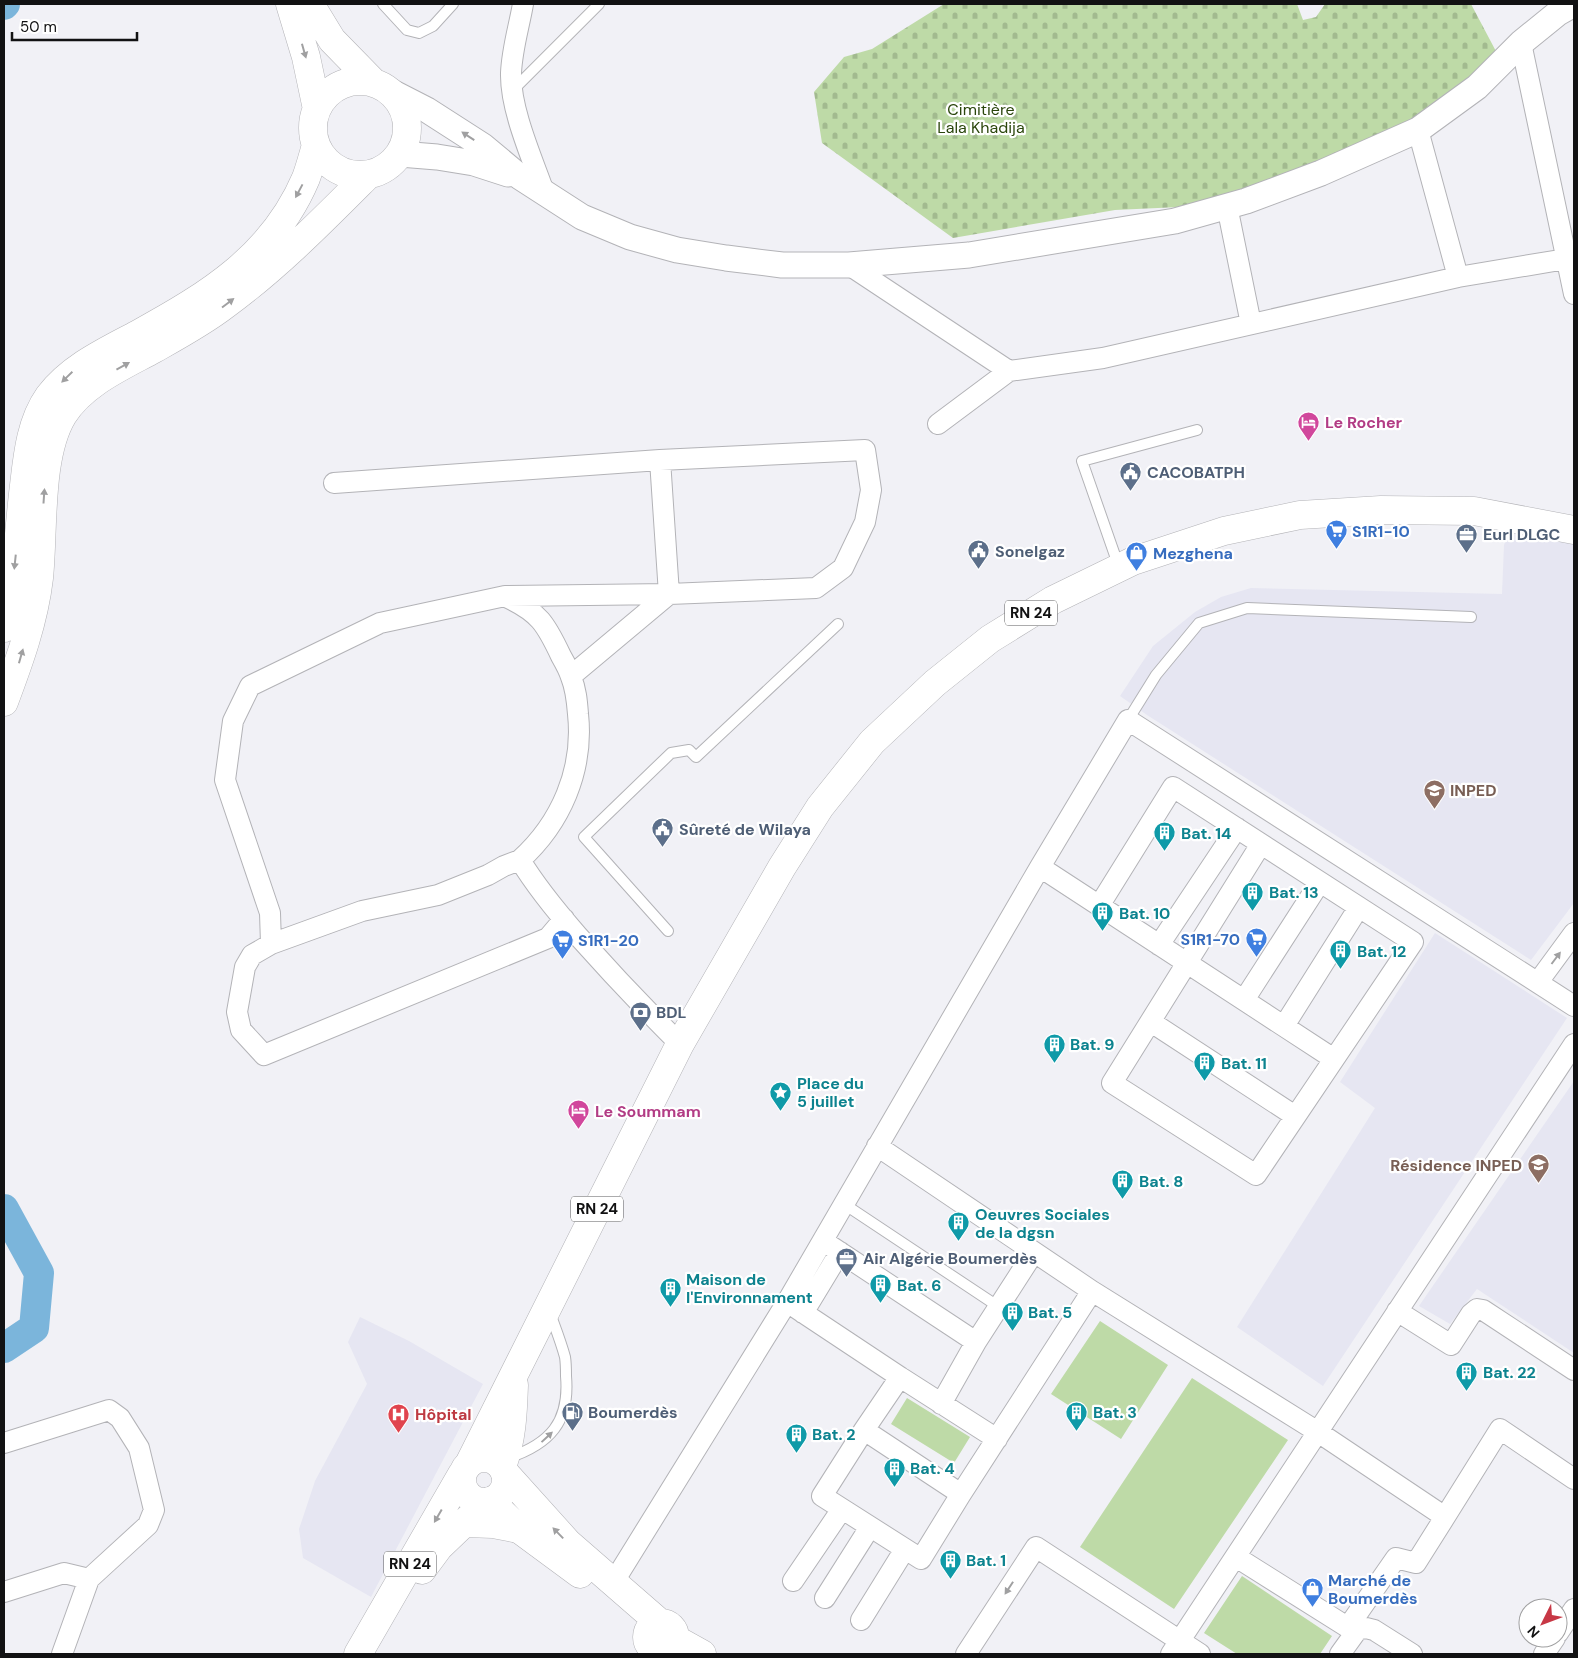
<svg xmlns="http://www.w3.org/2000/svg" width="1578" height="1658" font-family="'DM Sans',sans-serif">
  <defs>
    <pattern id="cemetery-stones" width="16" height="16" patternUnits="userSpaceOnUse" patternTransform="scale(1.25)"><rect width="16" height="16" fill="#bedaa7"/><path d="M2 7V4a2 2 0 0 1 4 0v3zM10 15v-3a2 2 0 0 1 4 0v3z" fill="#a2ba8f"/></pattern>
  </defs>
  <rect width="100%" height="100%" fill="#f1f1f6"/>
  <path fill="#e6e6f2" d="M1510,530L1574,544V903L1531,960L1147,715L1120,696L1153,646L1195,612L1221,597L1251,588L1502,594L1504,545Z
    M1435,933L1567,1018L1323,1386L1237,1327L1375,1108L1340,1082Z
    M1574,1081V1353L1477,1289L1450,1324L1419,1306Z
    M360,1317L409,1341L483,1384L371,1597L303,1558L299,1529L315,1481L367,1384L348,1342Z"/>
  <path fill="#bedaa7" d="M1100,1321L1168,1365L1121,1439L1051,1394Z
    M1192,1378L1288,1440L1174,1609L1080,1547Z
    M907,1398L970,1437L954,1463L891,1424Z
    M1242,1576L1332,1636L1320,1654H1237L1204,1633Z"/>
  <path fill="url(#cemetery-stones)" d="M944,4H1297L1303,20L1316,17L1325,4H1471L1499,57L1394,136L1201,206L1115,210L953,238L822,143L814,92L844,57L872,49Z"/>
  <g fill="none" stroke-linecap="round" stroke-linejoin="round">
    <path stroke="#7bb5db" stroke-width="30" d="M4,5L5,4
      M4,1209L39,1273L34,1328L4,1348"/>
    <defs>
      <path id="service" d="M383,4L407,30L419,33L433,26L453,4
        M513,90L599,4
        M1119,567L1082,461L1197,430
        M1128,720L1156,675L1199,623L1247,608L1471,617
        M668,931L584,837L671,753L689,750L696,757L838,624
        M844,1204L999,1307
        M508,1458C550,1444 570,1422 566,1376C566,1370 566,1363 565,1357C561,1342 555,1327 550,1313"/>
      <path id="minor" d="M523,4C519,27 512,49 511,73C510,109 532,158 544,192
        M1521,43L1574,294
        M1418,130L1458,277
        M1227,206L1251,324
        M849,265L1009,371L1103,358L1458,277L1566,259
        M938,424L1009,371
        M334,483L660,460L865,450L871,490L865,522L843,568L816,588L669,594L505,596L380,623L250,686L233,721L225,780L270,913L271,944L252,955L245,967L237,1012L241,1030L264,1055L548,938L564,919
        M506,597C539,612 546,624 561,656C565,663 569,670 571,677C576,689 577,701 578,714C584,770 561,823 520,860C537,888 557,912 578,936C611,973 645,1009 680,1044
        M571,676L669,594L660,460
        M1040,867L1334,1059
        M1099,906L1173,787L1413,942L1256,1175L1112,1083L1261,844
        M271,944L362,911L438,895L488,875L504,866L520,860
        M1159,945L1237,828
        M1538,982L1574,933
        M1244,1000L1320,882
        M1151,1022L1295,1116
        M1284,1026L1359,907
        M877,1146L1092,1291L1318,1432L1445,1517L1500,1429L1574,1479
        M823,1241L976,1342L1034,1252
        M787,1302L900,1377L864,1430L961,1494L1092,1291
        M1397,1311L1451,1345L1471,1314L1477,1309L1483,1310L1574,1370
        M803,1313L840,1252
        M900,1377L997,1439
        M941,1404L976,1342
        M864,1430L822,1496L921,1559L961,1494
        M4,1443L109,1410L120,1418L139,1448L154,1510L148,1525L89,1579
        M1236,1557L1352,1630L1366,1628L1374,1630L1412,1654
        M793,1581L842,1509
        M613,1583L787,1302L1040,867L1128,720L1574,1006
        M4,1592L64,1573L89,1579L62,1654
        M825,1598L870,1527
        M861,1620L905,1549
        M1348,1627L1396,1558L1416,1563L1445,1517
        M1558,1633L1574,1609
        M966,1654L1036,1547L1200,1654
        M1171,1654L1574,1044
        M1340,1654L1358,1629
        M1544,1654L1555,1638"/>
      <path id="tertiary" d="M388,90L427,110L483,146L520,177L582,217L630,237L677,250L726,258L782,265H849L969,255L1175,221L1246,201L1321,173L1418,130L1477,87L1521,43L1558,13L1574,4
        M400,154L437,157L474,163L508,174"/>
      <path id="secondary" d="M505,1473L568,1543L660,1623
        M490,1501L519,1529L580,1574
        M647 1637a14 14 0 1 1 28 0a14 14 0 1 1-28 0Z
        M675,1639L702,1654"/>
      <path id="primary" d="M462 1480a22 22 0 1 1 44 0a22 22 0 1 1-44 0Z
        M470,1462L680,1044L782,867L820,807L872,742L935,683L990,639L1053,600L1133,561L1224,531L1300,515L1381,510L1474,511L1574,530
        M502,1467C512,1439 513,1414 514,1385
        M466,1523L493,1524L519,1529
        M422,1570L439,1547L486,1502
        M358,1654L462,1474"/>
      <path id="trunk" d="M290,4L306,57L317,109
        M310,4L332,40L374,83
        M313 128a47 47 0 1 1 94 0a47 47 0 1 1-94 0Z
        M4,628C16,585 18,539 23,494C27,461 29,424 49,396C71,367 106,351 138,334C209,295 273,256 306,178C310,167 313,156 316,145
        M4,702C19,662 34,621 39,578C44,530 38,456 63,415C83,383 123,366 154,349C179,335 203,322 225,305C277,267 323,220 368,175"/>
    </defs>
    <use href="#service" stroke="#b3b3b7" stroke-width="12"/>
    <use href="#minor" stroke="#b3b3b7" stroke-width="22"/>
    <use href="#tertiary" stroke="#b3b3b7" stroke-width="27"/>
    <use href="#secondary" stroke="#b3b3b7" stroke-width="29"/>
    <use href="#primary" stroke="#b3b3b7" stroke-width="29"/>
    <use href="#trunk" stroke="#b3b3b7" stroke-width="29"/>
    <use href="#service" stroke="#fff" stroke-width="10"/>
    <use href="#minor" stroke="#fff" stroke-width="20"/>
    <use href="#tertiary" stroke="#fff" stroke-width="25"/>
    <use href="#secondary" stroke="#fff" stroke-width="28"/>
    <use href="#primary" stroke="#fff" stroke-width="28"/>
    <use href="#trunk" stroke="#fff" stroke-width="28"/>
  </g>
  <defs><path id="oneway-solid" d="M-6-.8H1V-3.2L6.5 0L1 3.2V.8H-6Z" transform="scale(1.25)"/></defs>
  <g fill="#a0a0a1">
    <use href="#oneway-solid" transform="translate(304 51) rotate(74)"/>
    <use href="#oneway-solid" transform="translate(468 136) rotate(-147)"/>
    <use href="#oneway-solid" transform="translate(299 191) rotate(118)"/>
    <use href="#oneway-solid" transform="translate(228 303) rotate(-37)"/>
    <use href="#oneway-solid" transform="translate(123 366) rotate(-29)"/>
    <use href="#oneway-solid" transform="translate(67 377) rotate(136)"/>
    <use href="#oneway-solid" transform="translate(44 496) rotate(-86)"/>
    <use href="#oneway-solid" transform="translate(15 562) rotate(96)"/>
    <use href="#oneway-solid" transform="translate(21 656) rotate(-74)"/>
    <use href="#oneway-solid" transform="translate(1556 958) rotate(-53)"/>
    <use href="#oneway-solid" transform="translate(547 1437) rotate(-43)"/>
    <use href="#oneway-solid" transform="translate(438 1516) rotate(120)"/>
    <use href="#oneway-solid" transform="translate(558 1533) rotate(-134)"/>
    <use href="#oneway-solid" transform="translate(1009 1588) rotate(123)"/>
  </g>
  <defs>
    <symbol id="hotel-pin" viewBox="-11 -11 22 30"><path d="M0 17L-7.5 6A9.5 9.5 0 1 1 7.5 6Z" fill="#d1479c" stroke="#fff"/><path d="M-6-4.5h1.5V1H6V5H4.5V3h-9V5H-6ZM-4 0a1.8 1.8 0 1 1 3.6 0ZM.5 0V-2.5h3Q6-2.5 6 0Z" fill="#fff"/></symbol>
    <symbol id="civic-pin" viewBox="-11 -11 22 30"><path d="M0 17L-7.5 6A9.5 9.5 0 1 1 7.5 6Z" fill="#5c6f8a" stroke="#fff"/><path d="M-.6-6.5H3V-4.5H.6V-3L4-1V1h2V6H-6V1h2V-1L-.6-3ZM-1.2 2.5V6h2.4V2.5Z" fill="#fff"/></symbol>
    <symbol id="supermarket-pin" viewBox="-11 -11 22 30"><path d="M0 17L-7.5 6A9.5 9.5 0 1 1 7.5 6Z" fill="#3f7fe0" stroke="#fff"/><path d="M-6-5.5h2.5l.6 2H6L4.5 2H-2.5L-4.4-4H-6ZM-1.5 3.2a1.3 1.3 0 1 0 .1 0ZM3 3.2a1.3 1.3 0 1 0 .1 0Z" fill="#fff"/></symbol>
    <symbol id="office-pin" viewBox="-11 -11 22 30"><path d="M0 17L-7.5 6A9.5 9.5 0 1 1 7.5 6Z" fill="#5c6f8a" stroke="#fff"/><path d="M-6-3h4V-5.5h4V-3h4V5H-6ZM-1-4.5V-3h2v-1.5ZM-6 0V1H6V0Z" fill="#fff"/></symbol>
    <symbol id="shop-pin" viewBox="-11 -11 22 30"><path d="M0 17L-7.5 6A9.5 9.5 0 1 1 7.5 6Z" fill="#3f7fe0" stroke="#fff"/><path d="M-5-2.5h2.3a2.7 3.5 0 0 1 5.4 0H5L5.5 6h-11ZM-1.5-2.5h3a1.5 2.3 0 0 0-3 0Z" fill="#fff"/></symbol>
    <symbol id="university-pin" viewBox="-11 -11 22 30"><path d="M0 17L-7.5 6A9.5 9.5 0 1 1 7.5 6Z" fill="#8d6e63" stroke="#fff"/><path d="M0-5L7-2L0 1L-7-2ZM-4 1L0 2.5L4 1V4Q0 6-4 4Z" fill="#fff"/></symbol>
    <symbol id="building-pin" viewBox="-11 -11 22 30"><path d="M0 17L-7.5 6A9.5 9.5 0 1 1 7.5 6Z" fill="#0f9aa8" stroke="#fff"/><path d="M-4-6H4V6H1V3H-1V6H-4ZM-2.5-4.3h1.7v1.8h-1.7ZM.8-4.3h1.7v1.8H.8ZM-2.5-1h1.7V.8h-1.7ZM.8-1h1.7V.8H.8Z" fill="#fff"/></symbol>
    <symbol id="bank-pin" viewBox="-11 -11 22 30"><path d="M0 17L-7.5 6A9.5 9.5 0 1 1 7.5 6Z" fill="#5c6f8a" stroke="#fff"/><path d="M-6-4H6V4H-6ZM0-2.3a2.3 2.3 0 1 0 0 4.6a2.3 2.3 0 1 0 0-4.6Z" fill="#fff"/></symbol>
    <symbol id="sight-pin" viewBox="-11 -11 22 30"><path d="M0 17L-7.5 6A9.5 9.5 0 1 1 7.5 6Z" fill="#0f9aa8" stroke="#fff"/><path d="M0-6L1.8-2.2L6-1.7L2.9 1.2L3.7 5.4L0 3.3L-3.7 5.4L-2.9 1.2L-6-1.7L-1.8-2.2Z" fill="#fff"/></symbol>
    <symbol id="fuel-pin" viewBox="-11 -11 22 30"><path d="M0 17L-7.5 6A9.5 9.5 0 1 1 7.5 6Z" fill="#5c6f8a" stroke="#fff"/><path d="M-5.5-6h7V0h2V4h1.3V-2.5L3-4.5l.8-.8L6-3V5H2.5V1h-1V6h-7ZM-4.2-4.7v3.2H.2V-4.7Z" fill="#fff"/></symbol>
    <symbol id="hospital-pin" viewBox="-11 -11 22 30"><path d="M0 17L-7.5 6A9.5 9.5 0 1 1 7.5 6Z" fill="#e0444e" stroke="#fff"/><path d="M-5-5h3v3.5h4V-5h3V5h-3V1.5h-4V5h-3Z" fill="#fff"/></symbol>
  </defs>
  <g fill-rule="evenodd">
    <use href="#hotel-pin" x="1296" y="410" width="25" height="34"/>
    <use href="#civic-pin" x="1118" y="460" width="25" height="34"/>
    <use href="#supermarket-pin" x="1324" y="518" width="25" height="34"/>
    <use href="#office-pin" x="1454" y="522" width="25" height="34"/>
    <use href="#civic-pin" x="966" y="538" width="25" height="34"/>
    <use href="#shop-pin" x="1124" y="540" width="25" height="34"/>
    <use href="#university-pin" x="1422" y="778" width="25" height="34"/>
    <use href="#civic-pin" x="650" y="816" width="25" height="34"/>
    <use href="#building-pin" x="1152" y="820" width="25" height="34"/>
    <use href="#building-pin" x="1240" y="880" width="25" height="34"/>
    <use href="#building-pin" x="1090" y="900" width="25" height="34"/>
    <use href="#supermarket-pin" x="1244" y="926" width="25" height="34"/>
    <use href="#supermarket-pin" x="550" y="928" width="25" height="34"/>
    <use href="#building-pin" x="1328" y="938" width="25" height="34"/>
    <use href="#bank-pin" x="628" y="1000" width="25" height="34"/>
    <use href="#building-pin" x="1042" y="1032" width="25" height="34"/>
    <use href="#building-pin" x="1192" y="1050" width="25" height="34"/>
    <use href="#sight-pin" x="768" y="1080" width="25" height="34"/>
    <use href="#hotel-pin" x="566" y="1098" width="25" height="34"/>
    <use href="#university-pin" x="1526" y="1152" width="25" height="34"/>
    <use href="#building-pin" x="1110" y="1168" width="25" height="34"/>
    <use href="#building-pin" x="946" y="1210" width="25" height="34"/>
    <use href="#office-pin" x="834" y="1246" width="25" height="34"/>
    <use href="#building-pin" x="868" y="1272" width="25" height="34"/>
    <use href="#building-pin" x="658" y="1276" width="25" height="34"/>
    <use href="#building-pin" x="1000" y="1300" width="25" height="34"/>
    <use href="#building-pin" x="1454" y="1360" width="25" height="34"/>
    <use href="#fuel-pin" x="560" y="1400" width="25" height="34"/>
    <use href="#building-pin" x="1064" y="1400" width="25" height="34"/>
    <use href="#hospital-pin" x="386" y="1402" width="25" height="34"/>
    <use href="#building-pin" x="784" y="1422" width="25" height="34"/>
    <use href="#building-pin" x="882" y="1456" width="25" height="34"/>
    <use href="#building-pin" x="938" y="1548" width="25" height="34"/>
    <use href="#shop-pin" x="1300" y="1576" width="25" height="34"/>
  </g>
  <g text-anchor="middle" stroke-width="4.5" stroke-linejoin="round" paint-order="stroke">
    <g fill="#fff" stroke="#59595a" stroke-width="1">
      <rect x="1005" y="600.5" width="52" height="25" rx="4"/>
      <rect x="571" y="1196.5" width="52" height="25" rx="4"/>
      <rect x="384" y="1551.5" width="52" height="25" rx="4"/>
    </g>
    <g font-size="15" font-weight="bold" fill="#121213">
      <text x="1031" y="618">RN 24</text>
      <text x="597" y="1214">RN 24</text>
      <text x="410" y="1569">RN 24</text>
    </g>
    <g font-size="16" fill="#2b460c" stroke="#fff">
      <text x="981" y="115">Cimitière<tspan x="981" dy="18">Lala Khadija</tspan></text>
    </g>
    <g font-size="16" font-weight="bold" fill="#b23c85" stroke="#fff" text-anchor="start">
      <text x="1325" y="428">Le Rocher</text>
      <text x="595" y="1117">Le Soummam</text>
    </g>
    <g font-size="16" font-weight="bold" fill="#4e5e75" stroke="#fff" text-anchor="start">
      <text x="1147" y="478">CACOBATPH</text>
      <text x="1483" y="540">Eurl DLGC</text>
      <text x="995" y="557">Sonelgaz</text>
      <text x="679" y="835">Sûreté de Wilaya</text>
      <text x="656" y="1018">BDL</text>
      <text x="863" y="1264">Air Algérie Boumerdès</text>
      <text x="588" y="1418">Boumerdès</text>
    </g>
    <g font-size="16" font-weight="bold" fill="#366cbe" stroke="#fff" text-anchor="start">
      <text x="1352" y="537">S1R1-10</text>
      <text x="1153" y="559">Mezghena</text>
      <text x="1240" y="945" text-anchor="end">S1R1-70</text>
      <text x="578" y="946">S1R1-20</text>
      <text x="1328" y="1586">Marché de<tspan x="1328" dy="18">Boumerdès</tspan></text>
    </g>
    <g font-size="16" font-weight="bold" fill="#785e54" stroke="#fff" text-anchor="start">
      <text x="1450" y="796">INPED</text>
      <text x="1522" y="1171" text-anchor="end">Résidence INPED</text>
    </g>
    <g font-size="16" font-weight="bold" fill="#0d838f" stroke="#fff" text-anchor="start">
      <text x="1181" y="839">Bat. 14</text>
      <text x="1269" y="898">Bat. 13</text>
      <text x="1119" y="919">Bat. 10</text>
      <text x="1357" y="957">Bat. 12</text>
      <text x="1070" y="1050">Bat. 9</text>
      <text x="1221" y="1069">Bat. 11</text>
      <text x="797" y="1089">Place du<tspan x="797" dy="18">5 juillet</tspan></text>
      <text x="1139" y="1187">Bat. 8</text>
      <text x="975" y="1220">Oeuvres Sociales<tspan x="975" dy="18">de la dgsn</tspan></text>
      <text x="686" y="1285">Maison de<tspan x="686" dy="18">l'Environnament</tspan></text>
      <text x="897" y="1291">Bat. 6</text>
      <text x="1028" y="1318">Bat. 5</text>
      <text x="1483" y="1378">Bat. 22</text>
      <text x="1093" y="1418">Bat. 3</text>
      <text x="812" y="1440">Bat. 2</text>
      <text x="910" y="1474">Bat. 4</text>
      <text x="966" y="1566">Bat. 1</text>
    </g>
    <g font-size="16" font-weight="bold" fill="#be3a42" stroke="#fff" text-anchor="start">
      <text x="415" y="1420">Hôpital</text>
    </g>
  </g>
  <rect width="1578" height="1658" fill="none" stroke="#121213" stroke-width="10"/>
  <g transform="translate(1543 1623) rotate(228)"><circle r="24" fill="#ffffff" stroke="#a0a0a1"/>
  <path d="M0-4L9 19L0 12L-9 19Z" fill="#c73745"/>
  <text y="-8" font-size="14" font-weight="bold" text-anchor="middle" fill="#121213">N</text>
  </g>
  <path d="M12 32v8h125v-8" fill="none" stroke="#121213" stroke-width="2.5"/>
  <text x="20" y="32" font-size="15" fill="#121213" stroke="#ffffff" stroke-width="4" paint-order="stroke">50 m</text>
</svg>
